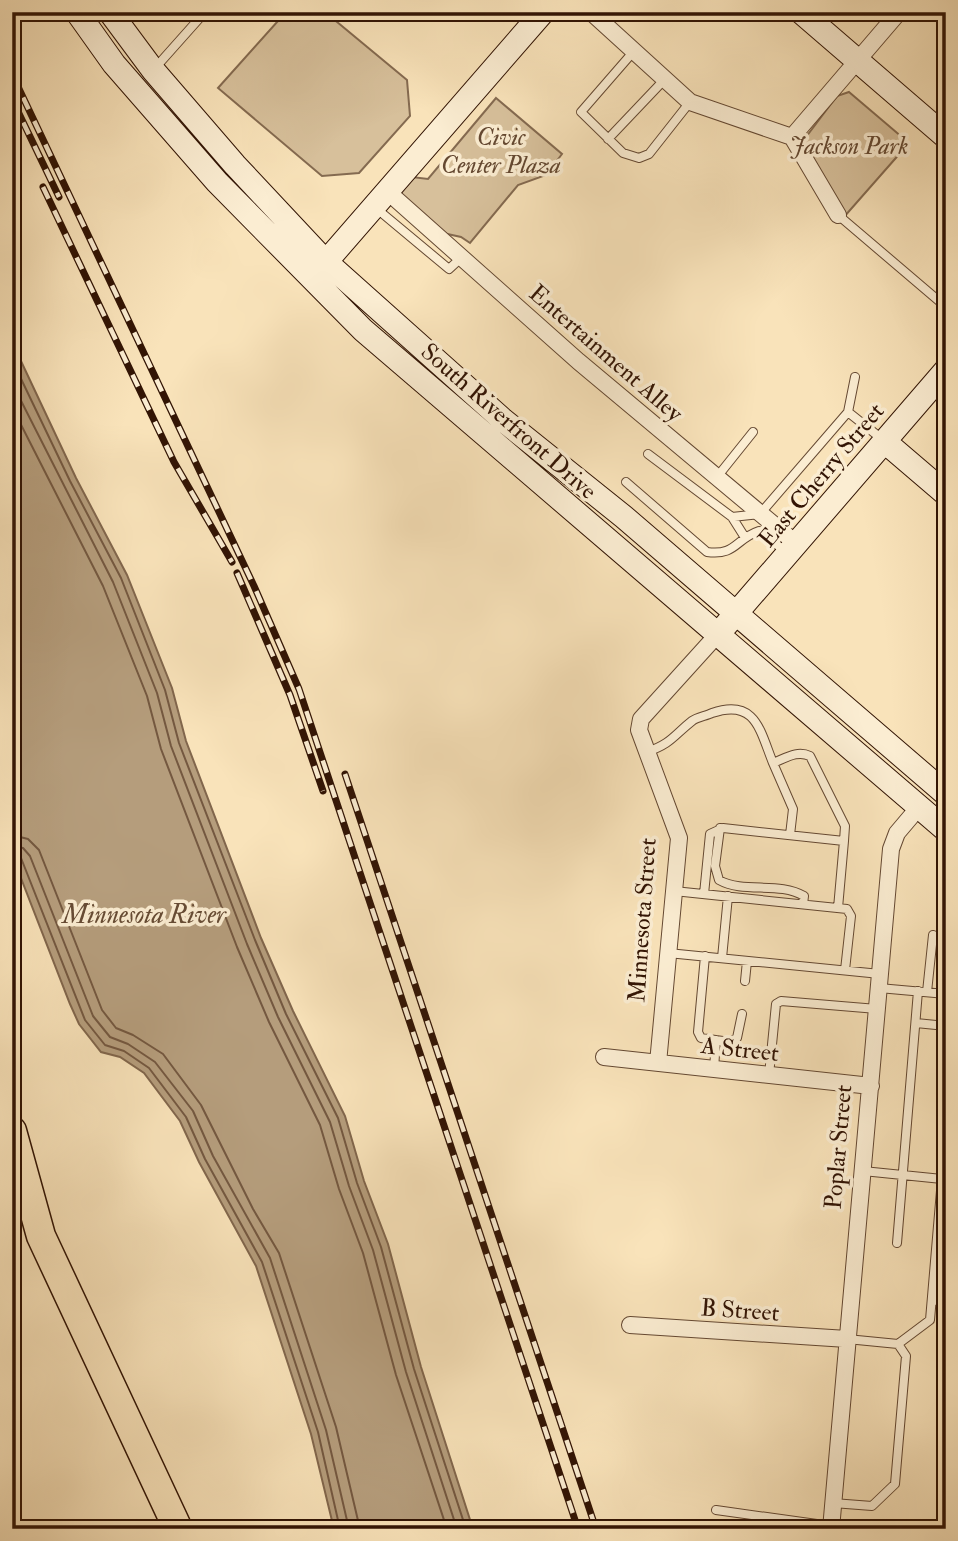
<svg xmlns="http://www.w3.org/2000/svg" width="958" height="1541" font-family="'IM FELL Double Pica',serif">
  <rect width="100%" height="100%" fill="#f9e3ba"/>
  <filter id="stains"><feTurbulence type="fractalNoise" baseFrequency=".00286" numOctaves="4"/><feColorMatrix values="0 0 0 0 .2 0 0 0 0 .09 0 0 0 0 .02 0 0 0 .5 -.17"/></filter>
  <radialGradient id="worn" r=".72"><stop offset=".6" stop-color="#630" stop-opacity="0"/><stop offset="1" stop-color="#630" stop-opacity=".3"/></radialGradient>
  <path fill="#d7c09b" stroke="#846a50" stroke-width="2" d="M286,12H325L407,80L410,116L359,173L322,176L218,88Z
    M849,92L909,143L844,217L803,141L837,96Z
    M496,98L562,154L546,175L518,185L470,243L461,237L443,233L401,196V191L412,177L428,179Z"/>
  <path fill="#b59d7c" stroke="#81664c" stroke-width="2" d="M12,342L76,478L127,575L172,688L186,741L261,938L293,1011L345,1116L364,1181L388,1244L421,1367L473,1529H334L311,1434L256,1266L199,1162L180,1121L144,1073L120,1057L101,1052L79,1024L70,1004L12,855Z"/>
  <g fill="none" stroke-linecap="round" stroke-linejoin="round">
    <path stroke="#745840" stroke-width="2" d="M12,360L70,481L121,578L165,690L179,743L255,940L286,1014L338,1118L357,1183L381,1247L414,1369L466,1529
      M12,383L113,582L157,693L171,746L247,944L278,1017L330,1122L349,1186L373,1250L406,1372L457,1529
      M12,407L103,586L147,696L161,749L237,947L269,1022L320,1125L339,1189L363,1253L396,1375L447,1529
      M12,835L28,839L39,850L102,1010L116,1028L133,1035L163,1054L201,1105L253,1209L279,1253L336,1427L360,1529
      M12,846L23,848L30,856L93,1016L110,1037L128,1044L155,1062L193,1111L213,1156L270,1258L326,1430L349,1529
      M12,854L21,858L85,1020L105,1045L124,1051L149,1068L186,1117L205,1159L262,1262L318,1432L340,1529"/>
    <defs>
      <path id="lane" d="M634,51L581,112L623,153L639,158L649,154L690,102
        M156,67L205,12
        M608,139L665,79
        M377,209L449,269L462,257
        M838,215L946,307
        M855,377L848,412L882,439
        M648,454L732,517L760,514L848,412
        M717,477L753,432
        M626,482L707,552C736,556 735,539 759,531L785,551
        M732,517L744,536
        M647,752C672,743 673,736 692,721C697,717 706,716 712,713C756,698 760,731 773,763
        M720,828L715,866L719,880C744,894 779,881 804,896L803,904
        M790,835L793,809L773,763C786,758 797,750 810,756L845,826L844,841
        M674,891L847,909L851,916L845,970
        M704,894L710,834L723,828L844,841L838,908
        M668,953L880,974
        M705,956L698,1032L701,1038L730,1042L737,1038L742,1014
        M722,958L728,896
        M745,981L747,961
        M879,988L946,994
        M927,992L933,935
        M916,1023L946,1026
        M714,1069L716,1040
        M769,1075L776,1004L781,1001L877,1009
        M863,1171L942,1179L930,1320L898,1344
        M897,1243L918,991
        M932,1300L946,1301
        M833,1503L872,1506L895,1484L906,1356L898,1344L847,1339
        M716,1510L831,1526"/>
      <path id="street" d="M591,12L690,102L792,137L838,215
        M792,137L899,12
        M388,192L578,361L798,545
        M604,1057L871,1086
        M658,1063L679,838L639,730L641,719L717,635
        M630,1325L847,1339
        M831,1529L891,849L897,833L919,807"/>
      <path id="secondary" d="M77,12L114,64L217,182L363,330L946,830
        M110,12L153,70L235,165L325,261L503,420L624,517L946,794
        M801,12L946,137
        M318,271L543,12
        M884,441L946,494
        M726,625L946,370"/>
      <path id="highway" d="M12,1131L41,1236L178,1529"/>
    </defs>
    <use href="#lane" stroke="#644832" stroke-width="10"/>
    <use href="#street" stroke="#644832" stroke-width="18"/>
    <use href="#secondary" stroke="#321404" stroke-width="25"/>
    <use href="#highway" stroke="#321404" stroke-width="31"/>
    <use href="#lane" stroke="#fbedd2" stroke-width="8"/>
    <use href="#street" stroke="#fbedd2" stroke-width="16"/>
    <use href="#secondary" stroke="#fbedd2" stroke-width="23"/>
    <use href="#highway" stroke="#f9e3ba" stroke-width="28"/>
    <defs>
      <path id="rail" d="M12,74L254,586L299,689L578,1529
        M12,99L59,197
        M43,187L174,462L232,562
        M237,573L290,695L323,791
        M345,774L596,1529"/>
    </defs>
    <use href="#rail" stroke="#321404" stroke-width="7"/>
    <use href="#rail" stroke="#fbedd2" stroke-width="4.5" stroke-dasharray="13" stroke-linecap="butt"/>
  </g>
  <g text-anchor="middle" stroke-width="7" stroke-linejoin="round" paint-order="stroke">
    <g font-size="24" font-style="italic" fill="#644831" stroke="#fbedd2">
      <text x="501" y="145">Civic<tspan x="501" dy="28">Center Plaza</tspan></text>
      <text x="849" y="154">Jackson Park</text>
    </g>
    <g font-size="24" fill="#321404" stroke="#fbedd2">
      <text transform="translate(606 353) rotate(41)" y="8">Entertainment Alley</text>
      <text transform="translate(509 421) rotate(41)" y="8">South Riverfront Drive</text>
      <text transform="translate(821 475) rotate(-50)" y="8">East Cherry Street</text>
      <text transform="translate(642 920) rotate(-86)" y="8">Minnesota Street</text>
      <text transform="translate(740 1049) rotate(6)" y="8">A Street</text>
      <text transform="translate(838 1147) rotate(-85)" y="8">Poplar Street</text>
      <text transform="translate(740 1310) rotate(4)" y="8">B Street</text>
    </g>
    <g font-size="26" font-style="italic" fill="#664b34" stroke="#fbedd2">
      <text x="144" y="923">Minnesota River</text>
    </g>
  </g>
  <rect width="958" height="1541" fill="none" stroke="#f9e3ba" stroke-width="42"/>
  <rect x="14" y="14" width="930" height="1513" fill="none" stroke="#321404" stroke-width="3.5"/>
  <rect x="21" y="21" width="916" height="1499" fill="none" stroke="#321404" stroke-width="2"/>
  <rect width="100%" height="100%" filter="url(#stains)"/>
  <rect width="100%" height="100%" fill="url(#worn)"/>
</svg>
